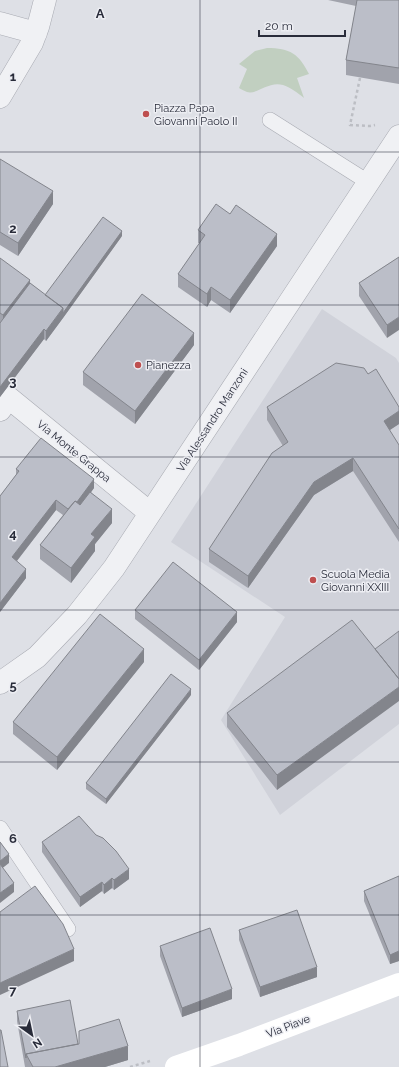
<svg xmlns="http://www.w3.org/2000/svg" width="399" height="1067" font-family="Raleway,sans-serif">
  <rect width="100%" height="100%" fill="#dee0e6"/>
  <path fill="#d0d2da" d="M322,309L396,358L399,363V724L280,815L221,720L285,617L171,542Z"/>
  <path fill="#c1cfc0" d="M267,48C290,48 299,54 309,74L297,78L304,98C298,93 290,87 283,85C268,81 257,95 247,92C244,91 241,89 239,88L247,69L239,64L255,51Z"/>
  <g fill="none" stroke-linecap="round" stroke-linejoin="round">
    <defs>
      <path id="lane" d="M270,120L368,182
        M0,828L68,929"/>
      <path id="street" d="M0,23L36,33
        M0,97L32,43L38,27L45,0
        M0,410L9,398L150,513
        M0,683L37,657L77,615L114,568L399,136"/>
    </defs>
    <use href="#lane" stroke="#a8aab2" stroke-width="16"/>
    <use href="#street" stroke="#a8aab2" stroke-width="23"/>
    <path stroke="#bcbec4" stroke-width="2.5" stroke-dasharray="3 3" stroke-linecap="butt" d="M360,78L350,125L370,126L375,125
      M130,1067L150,1061"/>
    <use href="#lane" stroke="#f0f1f4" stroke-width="15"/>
    <use href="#street" stroke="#f0f1f4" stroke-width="22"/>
    <path stroke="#fff" stroke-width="22" d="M176,1067L239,1045L399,984"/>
  </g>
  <path fill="#a1a3ac" d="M328,0H399V84L346,75V60L356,6Z
    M0,159L53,204L18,256L0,245Z
    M230,214L277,246L230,313L211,300L207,307L178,287V274L200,243H198V230Z
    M122,236L63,318L46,341L44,339L0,397V258L30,283L45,295Z
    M399,257L387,338L359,296V283Z
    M194,345L135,424L83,385V372Z
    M368,374L399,407V424L389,430L399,445V542L353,471L314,495L248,588L209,562V549L283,446L267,420V407Z
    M16,469L94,488L91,492L112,523L95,544V551L71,583L40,559V545L63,515L56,510L17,561L26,578L0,612V496L16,475Z
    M135,610L237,622L199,670L135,619Z
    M375,649L277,790L227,727V713Z
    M144,662L57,770L13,734V722Z
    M191,695L106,804L86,789V783Z
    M42,842L129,879L114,890L112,888L104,894L102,891L80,907L42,852Z
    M399,876V961L390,964L364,901V891Z
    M239,930L317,977L260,997L239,940Z
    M160,946L232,999L182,1017L160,956Z
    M17,1011L78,1044H79V1031L128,1060L105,1067H25L17,1021Z"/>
  <path fill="#83858c" d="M53,191V204L18,256V243Z
    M122,231V236L63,318L46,341V331Z
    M277,234V246L230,313V300Z
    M30,280V293L3,328V315Z
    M211,287V300L207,307V294Z
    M399,317V330L387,338V325Z
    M44,329V339L0,397V387Z
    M194,333V345L135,424V411Z
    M399,411V424L384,434V421Z
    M353,458V471L314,495L248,588V576L314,482Z
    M94,479V488L70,521V511Z
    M56,500V510L12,567V557Z
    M112,509V523L95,544V551L71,583V568L91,534Z
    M26,569V578L0,612V603Z
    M237,612V622L199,670V660Z
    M144,649V662L57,770V757Z
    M399,687V701L277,790V775Z
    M191,689V695L106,804V799Z
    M9,854V863L0,870V861Z
    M129,869V879L114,890V880Z
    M112,878V888L104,894V885Z
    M102,882V891L80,907V897Z
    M14,883V892L0,903V893Z
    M74,949V961L0,995V983Z
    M399,951V961L390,964V955Z
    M317,967V977L260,997V987Z
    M232,989V999L182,1017V1008Z
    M128,1046V1060L105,1067H55Z"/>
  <path fill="#bbbec8" stroke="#83858c" d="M357,0H399V68L346,60Z
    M0,159L53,191L18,243L0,232Z
    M216,204L230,214L236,205L277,234L230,300L211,287L207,294L178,274L205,235L198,230Z
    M103,217L122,231L63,313V308L45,295Z
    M399,257V317L387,325L359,283Z
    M0,258L30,280L3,315L0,313Z
    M30,283L63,308L46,331L44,329L0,387V323Z
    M142,294L194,333L135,411L83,372Z
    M336,363L364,368L368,374L376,369L399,407V411L384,421L399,445V529L353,458L314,482L248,576L209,549L272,453L288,442L267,407Z
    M41,438L94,479L77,502L75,501L68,509L56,500L12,557L26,569L0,603V496L19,471L16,469Z
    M90,492L112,509L91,534L95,537L71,568L40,545L75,501L80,505Z
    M173,562L237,612L199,660L135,610Z
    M100,614L144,649L57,757L13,722Z
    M352,620L399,679V687L277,775L227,713Z
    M399,631V679L375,649Z
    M171,674L191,689L106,799L86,783Z
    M79,816L96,835L103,838L116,851L129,869L114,880L112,878L104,885L102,882L80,897L42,842Z
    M0,842L9,854L0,861Z
    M0,864L14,883L0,893Z
    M399,876V951L390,955L364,891Z
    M35,886L63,924L74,949L0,983V912Z
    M297,910L317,967L260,987L239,930Z
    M210,928L232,989L182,1008L160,946Z
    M70,1000L78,1044L26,1054V1058L17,1011Z
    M119,1019L128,1046L55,1067H33L26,1054L79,1044V1031Z
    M0,1030H1L8,1067H0Z"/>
  <path fill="none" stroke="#292c3a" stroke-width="1" stroke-opacity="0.55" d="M200,0V1067M0,152H399M0,305H399M0,457H399M0,610H399M0,762H399M0,915H399"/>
  <g fill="#be4f4f" stroke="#edeef3" stroke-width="1.5">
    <circle cx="146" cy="114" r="4"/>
    <circle cx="138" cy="365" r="4"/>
    <circle cx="313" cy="580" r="4"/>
  </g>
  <g text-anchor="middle" stroke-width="3" stroke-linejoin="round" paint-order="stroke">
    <g font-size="11" fill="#292c3a" stroke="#edeef3" text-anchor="start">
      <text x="154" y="112">Piazza Papa<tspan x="154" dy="13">Giovanni Paolo II</tspan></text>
      <text x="146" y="369">Pianezza</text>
      <text x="321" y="578">Scuola Media<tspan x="321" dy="13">Giovanni XXIII</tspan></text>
    </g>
    <g font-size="11" fill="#292c3a" stroke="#edeef3">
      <text transform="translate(212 420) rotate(-57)" y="4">Via Alessandro Manzoni</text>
      <text transform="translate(74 451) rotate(39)" y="4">Via Monte Grappa</text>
      <text transform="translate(288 1026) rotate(-21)" y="4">Via Piave</text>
    </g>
  </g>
  <g font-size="13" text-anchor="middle" font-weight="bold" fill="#292c3a" stroke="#edeef3" stroke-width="3" stroke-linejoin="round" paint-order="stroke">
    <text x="100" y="18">A</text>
    <text x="13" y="81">1</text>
    <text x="13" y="233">2</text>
    <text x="13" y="386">3</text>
    <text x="13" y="538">4</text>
    <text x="13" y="690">5</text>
    <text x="13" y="843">6</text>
    <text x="13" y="995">7</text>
  </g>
  <g transform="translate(32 1035) rotate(147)" stroke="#edeef3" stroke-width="3" paint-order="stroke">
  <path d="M0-3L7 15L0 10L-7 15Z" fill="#292c3a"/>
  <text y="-6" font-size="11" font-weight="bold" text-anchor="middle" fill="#292c3a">N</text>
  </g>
  <path d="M259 30v6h86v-6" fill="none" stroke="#292c3a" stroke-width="2"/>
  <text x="265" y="30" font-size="12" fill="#292c3a" stroke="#edeef3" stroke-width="3" paint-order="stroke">20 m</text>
</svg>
